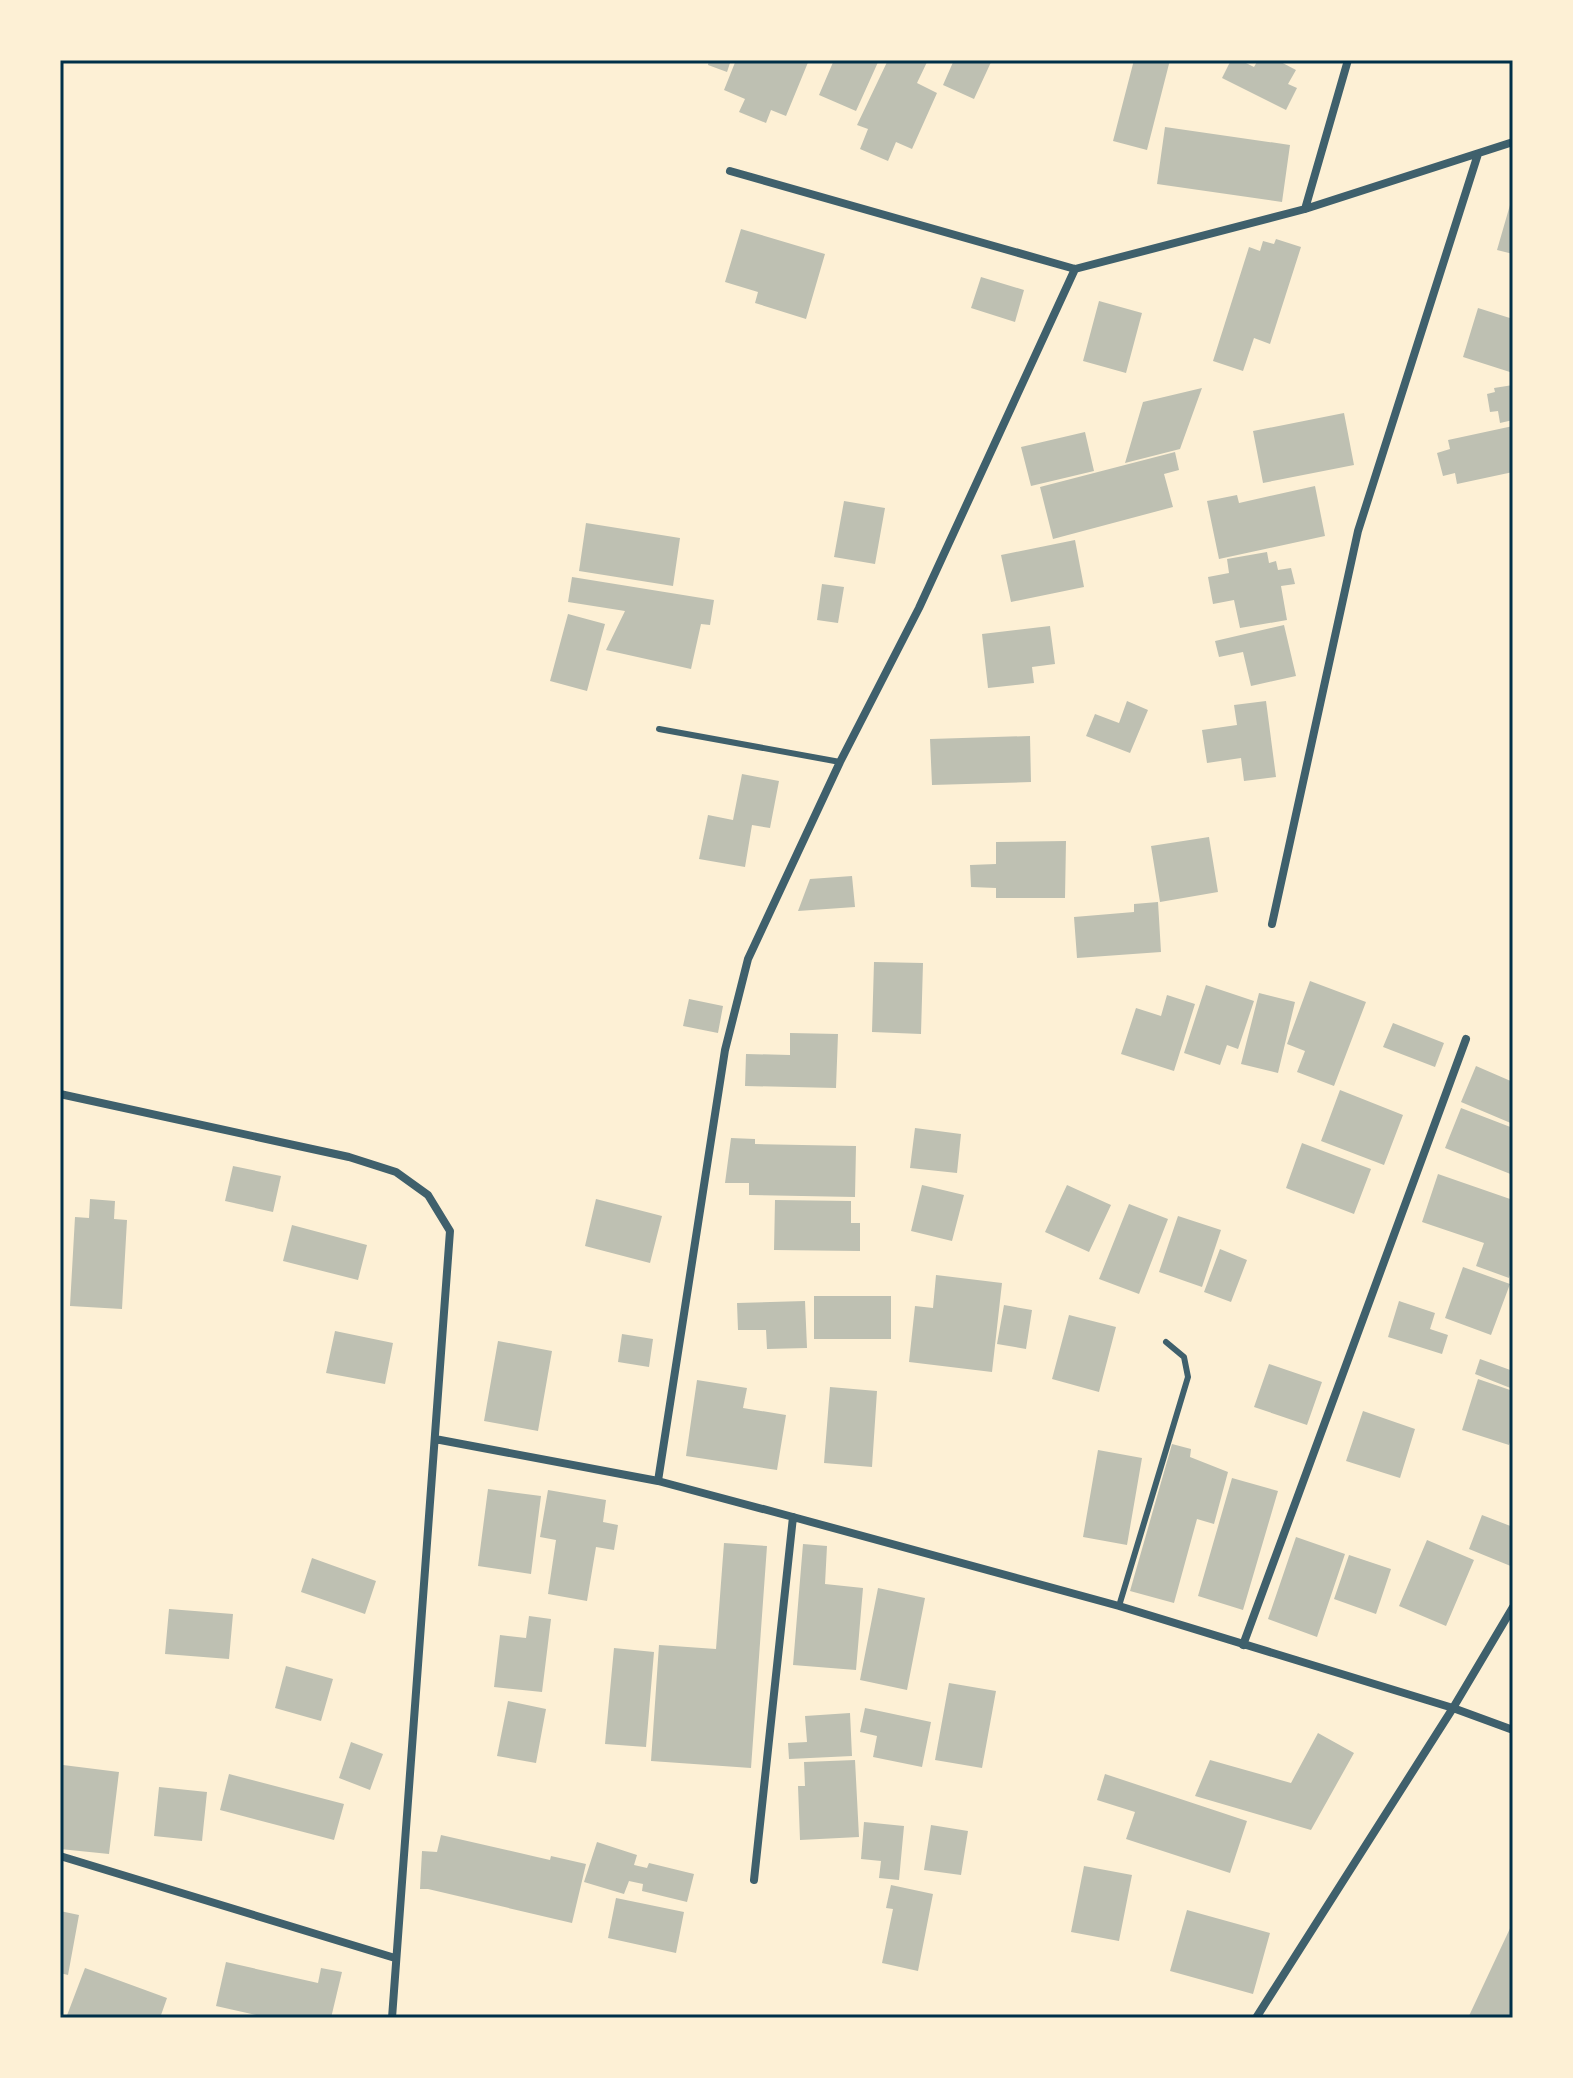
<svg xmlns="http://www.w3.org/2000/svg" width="1573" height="2078" font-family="'Public Sans',sans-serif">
  <rect width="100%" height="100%" fill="#fdf0d5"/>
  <path fill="#bec0b2" d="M709,60H731L727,72L708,65Z
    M736,60H809L786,116L771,110L766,123L739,112L745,99L724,90Z
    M834,60H879L856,111L819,95Z
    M888,60H928L917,83L937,93L912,149L896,142L888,161L860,149L868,129L857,125Z
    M954,60H992L974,99L943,85Z
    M1134,60H1170L1147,150L1113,141Z
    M1231,60H1240L1254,67L1258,60H1277L1296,70L1288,84L1297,88L1286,110L1222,78Z
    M1165,127L1290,145L1282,202L1157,184Z
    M1512,198H1513V254L1497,250Z
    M741,229L825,254L806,319L755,303L758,292L725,282Z
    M1276,239L1301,247L1270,344L1254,338L1243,371L1213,361L1249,247L1260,251L1263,241L1274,244Z
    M981,277L1024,290L1015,322L971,308Z
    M1099,301L1142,313L1126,373L1083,361Z
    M1478,308L1513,319V373L1463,357Z
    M1513,385V420L1500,423L1498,411L1490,412L1487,394L1495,392L1494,388Z
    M1202,388L1180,449L1125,463L1143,402Z
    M1344,413L1354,465L1263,483L1253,431Z
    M1513,426V472L1457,484L1455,473L1443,476L1437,453L1450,449L1448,440Z
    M1085,432L1094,471L1031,486L1021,447Z
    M1175,452L1179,470L1164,474L1173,507L1053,539L1040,487Z
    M1315,486L1325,536L1219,559L1207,501L1237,495L1239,503Z
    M844,501L885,508L875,564L834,557Z
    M586,523L680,538L673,586L579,571Z
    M1075,540L1084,587L1011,602L1001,555Z
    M1267,552L1269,563L1276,561L1278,570L1291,568L1295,584L1281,586L1287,620L1240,628L1234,600L1213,604L1208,577L1229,573L1227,559Z
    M572,577L714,600L710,625L701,624L691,669L606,650L625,611L568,602Z
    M822,584L844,587L838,623L817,620Z
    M568,614L605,624L587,691L550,681Z
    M1284,625L1296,676L1251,686L1243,652L1219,657L1215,641Z
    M1050,626L1055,664L1032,667L1034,683L988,688L982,634Z
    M1127,701L1148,710L1130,753L1086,736L1095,714L1119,723Z
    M1266,701L1276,777L1244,781L1241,758L1207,763L1202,730L1237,725L1234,705Z
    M1030,736L1031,782L932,785L930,739Z
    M742,774L779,781L770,828L752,825L745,867L699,859L708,815L733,820Z
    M1209,837L1218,892L1160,902L1151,846Z
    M1066,841L1065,898H996V888L971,887L970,865L996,864V842Z
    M852,876L855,907L798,911L810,879Z
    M1158,902L1161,952L1077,958L1074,917L1134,912V904Z
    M874,962L923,963L921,1034L872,1032Z
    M1310,981L1366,1002L1334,1086L1297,1072L1305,1051L1287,1044Z
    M1206,985L1254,1001L1238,1049L1227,1045L1220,1065L1184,1053Z
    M1259,993L1295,1002L1278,1073L1241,1064Z
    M1167,995L1195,1004L1174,1071L1121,1054L1136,1008L1161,1016Z
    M689,999L723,1006L718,1033L683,1026Z
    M1393,1023L1444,1043L1435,1067L1383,1047Z
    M790,1033L838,1034L836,1088L745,1086L746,1054L790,1055Z
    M1476,1066L1513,1082V1124L1461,1102Z
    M1340,1090L1403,1115L1384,1165L1321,1141Z
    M1461,1108L1513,1128V1175L1445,1148Z
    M915,1128L961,1134L957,1173L910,1168Z
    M731,1138L755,1139V1144L856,1146L855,1197L749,1195V1183H725Z
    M1302,1143L1371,1169L1354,1214L1286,1188Z
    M233,1166L281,1176L273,1212L225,1201Z
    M1438,1174L1513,1200V1265L1509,1278L1476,1266L1484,1243L1422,1222Z
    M922,1185L964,1195L952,1241L911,1231Z
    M1067,1185L1111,1205L1089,1252L1045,1232Z
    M90,1199L115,1201L114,1219L127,1220L122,1309L70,1306L75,1217L89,1218Z
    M596,1199L662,1216L650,1263L585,1246Z
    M775,1200L851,1201V1223H860V1251L774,1250Z
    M1129,1204L1168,1219L1139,1294L1099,1279Z
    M1178,1216L1221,1230L1202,1287L1159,1272Z
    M292,1225L367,1245L358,1280L283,1261Z
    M1220,1249L1247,1260L1231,1302L1204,1292Z
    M1463,1267L1510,1284L1491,1335L1445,1318Z
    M936,1275L1002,1283L992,1372L909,1362L915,1306L933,1308Z
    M814,1296H891V1339H814Z
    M805,1301L807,1348L767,1349L766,1330H738L737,1303Z
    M1399,1301L1435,1313L1430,1329L1448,1335L1442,1354L1388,1337Z
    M1004,1305L1032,1310L1026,1349L997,1344Z
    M1069,1315L1116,1327L1099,1392L1052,1379Z
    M335,1331L393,1343L385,1384L326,1373Z
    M622,1334L653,1339L649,1367L618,1362Z
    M498,1341L552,1351L538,1431L484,1421Z
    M1480,1359L1513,1371V1389L1475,1374Z
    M1269,1364L1322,1382L1307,1425L1254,1407Z
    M1478,1379L1513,1391V1434L1509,1445L1462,1430Z
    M697,1380L747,1388L743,1408L786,1415L777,1470L686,1456Z
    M830,1387L877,1391L872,1467L824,1463Z
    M1363,1411L1415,1429L1400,1478L1346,1461Z
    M1172,1444L1191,1449L1190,1457L1228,1472L1214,1524L1197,1519L1174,1603L1130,1591Z
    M1098,1450L1142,1458L1127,1545L1083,1537Z
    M1232,1478L1278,1491L1243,1610L1198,1596Z
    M488,1489L541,1496L531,1574L478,1566Z
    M548,1490L606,1500L603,1522L618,1525L614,1550L596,1547L587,1601L548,1594L556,1540L540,1537Z
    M1482,1515L1513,1527V1567L1469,1549Z
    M1296,1537L1345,1554L1317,1637L1268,1619Z
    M1427,1540L1474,1560L1446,1626L1399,1606Z
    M724,1543L767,1546L751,1768L651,1761L659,1645L716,1649Z
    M803,1544L827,1546L825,1584L863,1588L856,1670L793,1665Z
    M1349,1555L1391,1569L1376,1614L1334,1599Z
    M312,1558L376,1581L365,1614L301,1592Z
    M878,1588L925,1598L907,1690L860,1680Z
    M169,1609L233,1614L229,1659L165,1654Z
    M529,1616L551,1619L542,1692L494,1687L500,1635L526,1638Z
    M614,1648L654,1652L646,1747L605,1744Z
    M286,1666L333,1679L321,1721L275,1708Z
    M949,1683L996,1691L982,1768L935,1760Z
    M508,1701L546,1709L536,1763L497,1756Z
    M865,1708L931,1722L922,1767L873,1757L877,1736L860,1732Z
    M850,1713L852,1756L789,1759L788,1743L807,1742L805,1716Z
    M1318,1733L1354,1753L1311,1830L1195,1796L1210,1760L1291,1783Z
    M351,1742L383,1754L370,1790L339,1778Z
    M855,1760L859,1837L800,1840L798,1786H805L804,1762Z
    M63,1765L119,1772L109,1854L60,1849V1795Z
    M229,1774L344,1804L334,1840L220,1810Z
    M1105,1774L1247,1821L1230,1873L1126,1839L1135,1812L1097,1800Z
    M159,1787L207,1792L202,1841L154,1836Z
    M864,1822L904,1826L899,1880L879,1878L881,1861L861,1859Z
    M931,1825L968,1831L961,1875L924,1870Z
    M441,1835L550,1860L551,1856L586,1864L572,1923L428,1889H420L422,1851L437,1852Z
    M597,1842L637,1855L634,1865L647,1868L649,1863L694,1874L687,1902L642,1891L643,1884L629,1881L624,1894L584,1882Z
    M1084,1866L1132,1875L1119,1941L1071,1932Z
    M891,1885L933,1894L918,1971L882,1963L893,1909L886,1908Z
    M616,1898L684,1912L676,1953L608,1938Z
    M1187,1910L1270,1933L1253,1994L1170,1971Z
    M60,1911L79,1915L68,1975L60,1973Z
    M1513,1922V2018H1468Z
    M226,1962L318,1983L321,1968L342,1972L331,2018H269L216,2006Z
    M85,1968L167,1998L160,2018H66Z"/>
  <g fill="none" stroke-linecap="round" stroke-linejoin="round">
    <path stroke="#3f606c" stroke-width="6" d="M659,729L840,762
      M1119,1606L1188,1377L1184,1357L1166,1342"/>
    <path stroke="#3f606c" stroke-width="8" d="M730,171L1075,269
      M1305,209L1348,60
      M1075,269L1305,209L1513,142
      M1272,924L1358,531L1478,154
      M60,1094L349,1157L396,1172L428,1195L450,1231L392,2018
      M435,1439L658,1481L793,1517L1119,1606L1453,1708L1513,1730
      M658,1481L725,1050L748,959L840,762L919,608L1075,269
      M1243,1645L1466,1039
      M60,1856L395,1958
      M754,1880L793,1517
      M1256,2018L1453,1708L1513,1607"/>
  </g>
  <rect width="1573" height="2078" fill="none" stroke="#fdf0d5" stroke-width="124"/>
  <rect x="62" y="62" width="1449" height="1954" fill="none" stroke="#003049" stroke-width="3"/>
</svg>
